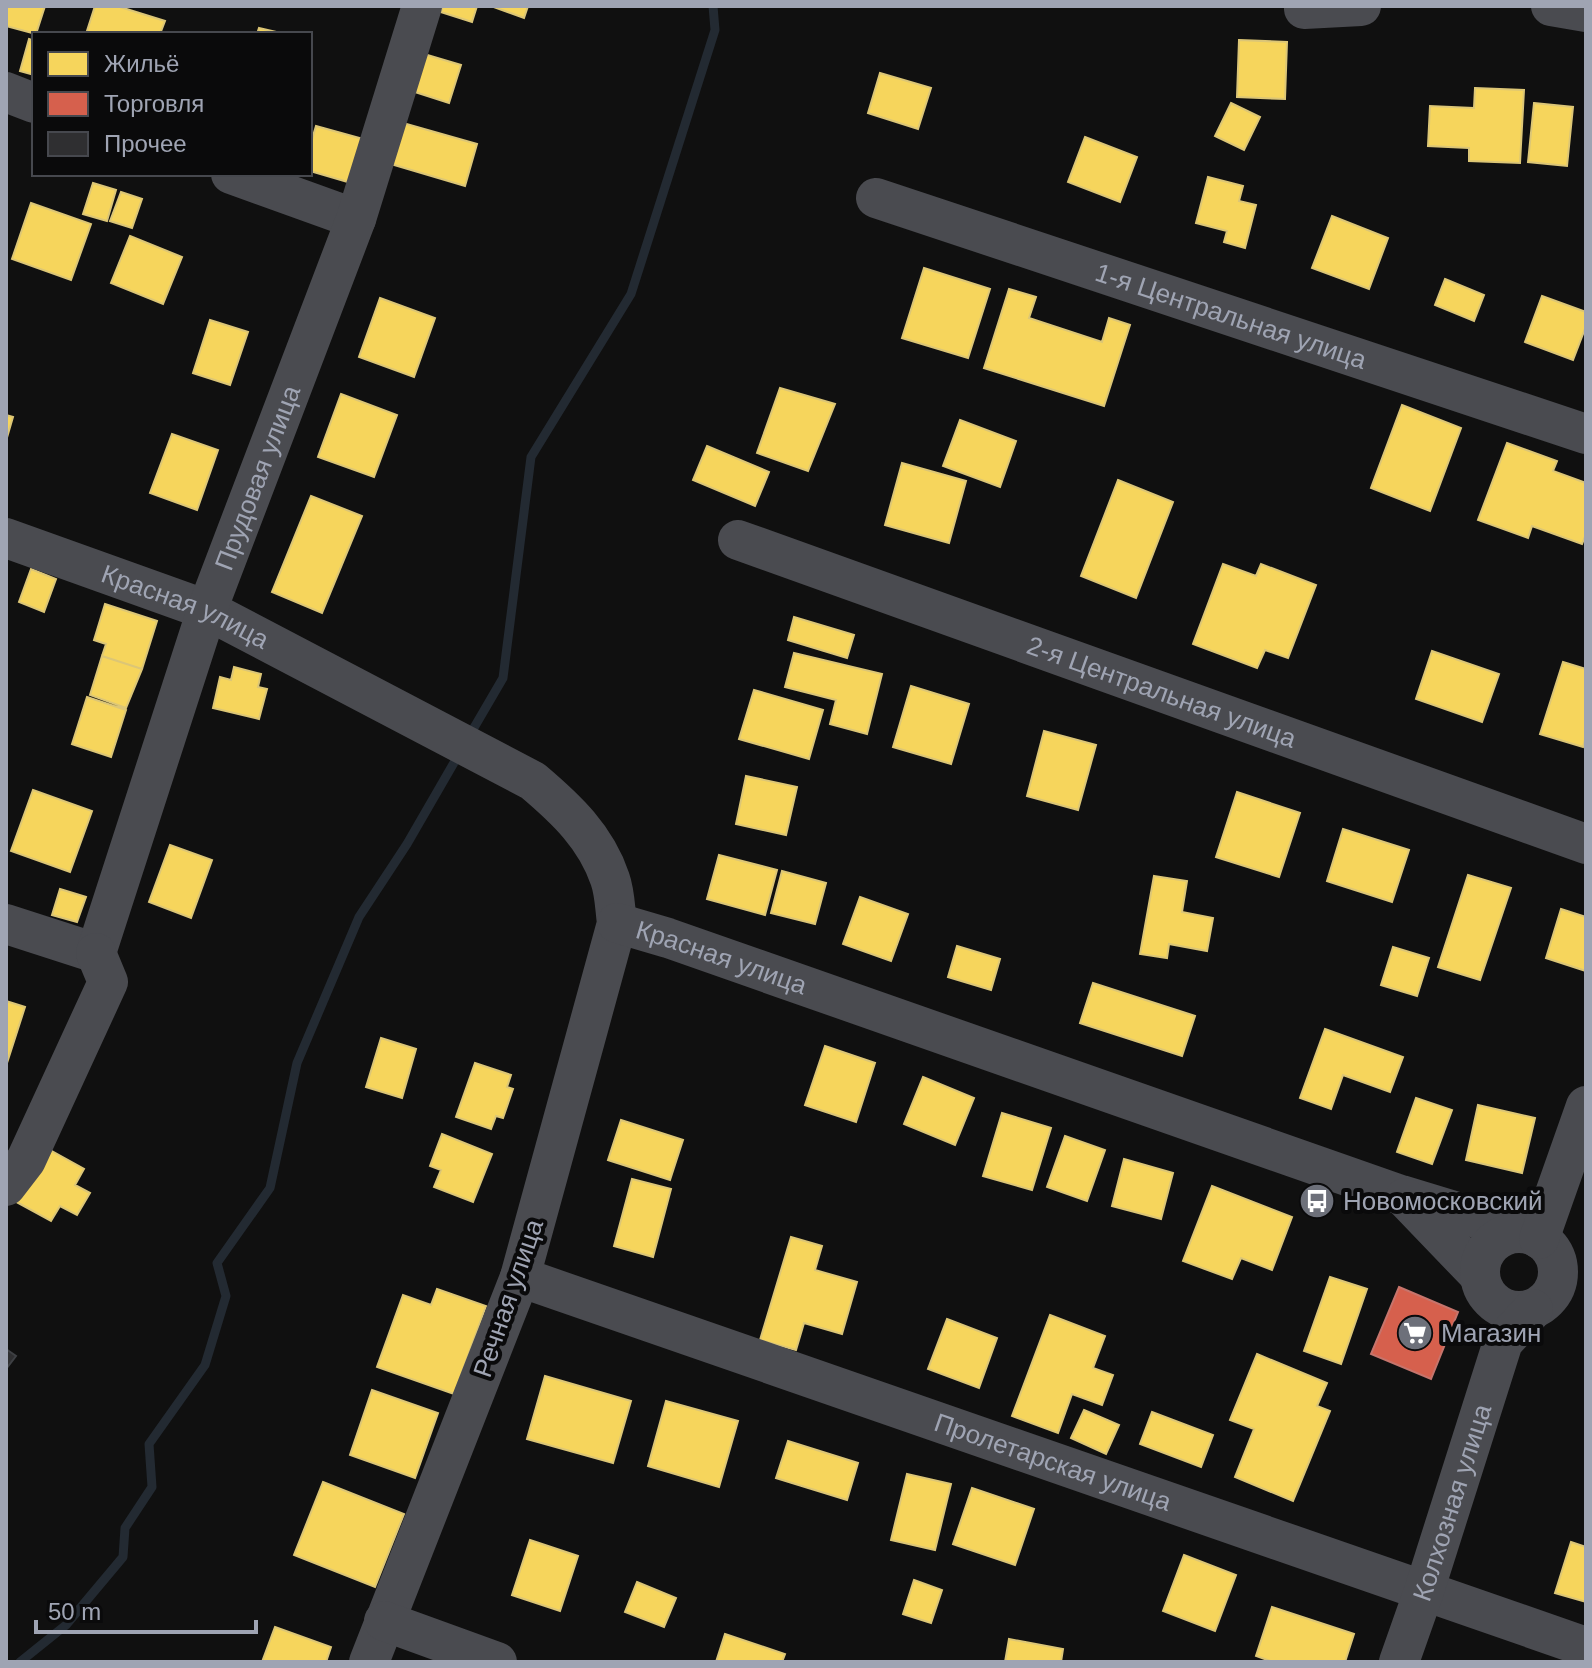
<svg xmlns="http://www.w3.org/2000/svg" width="1592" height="1668" font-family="Arial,sans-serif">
  <rect width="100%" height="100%" fill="#101010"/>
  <path fill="#f6d55c" stroke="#dcc676" stroke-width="2" d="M6,6H45L36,34L6,26Z
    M95,6H117L165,21L160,34H86Z
    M443,6H477L472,22L441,12Z
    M491,6H528L524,18Z
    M259,28L285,34H257Z
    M29,39L34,41V75L20,71Z
    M1239,40L1287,42L1285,99L1237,97Z
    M424,54L461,65L449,103L412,91Z
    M880,73L931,88L918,129L868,113Z
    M1475,88L1524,90L1520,163L1469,161V148L1428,146L1430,106L1474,108Z
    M1231,103L1260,117L1244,150L1215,136Z
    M1534,103L1573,107L1567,166L1528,162Z
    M403,123L477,144L465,186L391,164Z
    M316,126L363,139L351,183L310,171V146Z
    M1085,137L1137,157L1120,202L1068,182Z
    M1208,177L1243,186L1239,201L1256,205L1245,248L1224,242L1227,231L1196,223Z
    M93,183L116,190L107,221L83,214Z
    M121,192L142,199L132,228L110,221Z
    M31,203L91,224L71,280L12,259Z
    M1332,216L1388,238L1369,289L1312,268Z
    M130,236L182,257L163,304L111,283Z
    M924,268L990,289L968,358L902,338Z
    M1445,279L1484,295L1474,321L1435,305Z
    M1009,289L1036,297L1029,318L1102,342L1109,318L1130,325L1104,406L984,368Z
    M1542,296L1586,312V326L1573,360L1525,342Z
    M380,298L435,318L414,377L359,357Z
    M210,320L248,332L230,385L193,373Z
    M780,388L835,404L808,471L757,453Z
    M341,394L397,415L374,477L318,457Z
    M1402,405L1461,428L1430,511L1371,488Z
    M6,415L13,417L6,441Z
    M960,420L1016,441L1000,487L943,466Z
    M172,434L218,450L197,510L150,493Z
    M1507,443L1557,461L1553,471L1586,483V534L1582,544L1532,526L1528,538L1478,520Z
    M707,446L769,472L755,506L693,480Z
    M902,463L966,481L949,543L885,525Z
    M1118,480L1173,502L1136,598L1081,576Z
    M311,496L362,516L322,613L272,592Z
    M1223,564L1256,576L1261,564L1316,585L1288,658L1265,650L1257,668L1193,644Z
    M31,569L56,579L44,612L19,602Z
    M105,604L157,621L142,669L102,656L106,644L94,640Z
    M794,617L854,635L847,658L788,640Z
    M1432,651L1499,674L1482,722L1416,699Z
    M794,653L882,674L867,734L830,724L836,700L785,687Z
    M102,656L142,669L126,708L90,695Z
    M1563,662L1586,669V736L1583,747L1540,734Z
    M234,667L261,674L258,687L267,689L259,719L213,708L220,677L231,680Z
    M911,686L969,704L951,764L893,747Z
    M754,690L823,710L809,759L739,739Z
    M87,697L126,710L111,757L72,744Z
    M1044,731L1096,745L1078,810L1027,796Z
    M746,776L797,787L786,835L736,824Z
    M33,790L92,811L70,872L11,851Z
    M1237,792L1300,813L1279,877L1216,857Z
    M1343,829L1409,850L1392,902L1327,881Z
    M170,845L212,860L191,918L149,902Z
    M719,855L777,870L765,915L707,899Z
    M782,871L826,883L815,924L771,913Z
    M1468,875L1511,888L1480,980L1438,967Z
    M1154,876L1187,881L1182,912L1213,918L1207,951L1169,944L1167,958L1140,954Z
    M60,889L86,897L77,922L52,915Z
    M860,897L908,914L891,961L843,944Z
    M1561,909L1586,917V971L1546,958Z
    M957,946L1000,959L991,990L948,977Z
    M1393,947L1429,958L1417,996L1381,985Z
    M1093,983L1195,1016L1182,1056L1080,1023Z
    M6,1001L25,1007L7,1063H6Z
    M1325,1029L1403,1057L1390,1092L1343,1075L1331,1109L1300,1098Z
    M381,1038L416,1049L402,1098L366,1087Z
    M825,1046L875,1063L856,1122L805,1105Z
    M475,1063L511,1075L507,1087L513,1089L503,1118L496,1116L491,1129L456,1117Z
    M923,1077L974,1098L955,1145L904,1124Z
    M1416,1098L1452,1110L1432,1164L1397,1152Z
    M1478,1105L1535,1118L1522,1173L1466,1160Z
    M1002,1113L1051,1128L1032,1190L983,1176Z
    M621,1120L683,1140L670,1180L608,1160Z
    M442,1134L492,1154L473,1202L434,1187L441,1170L430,1166Z
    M1065,1136L1105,1150L1087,1201L1047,1187Z
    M41,1145L84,1169L75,1185L90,1193L77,1215L60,1206L51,1221L11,1199Z
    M1124,1159L1173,1173L1161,1219L1112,1206Z
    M632,1179L671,1189L653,1257L614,1246Z
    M1212,1186L1292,1217L1272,1270L1241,1258L1232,1279L1183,1261Z
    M791,1237L822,1246L815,1270L857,1282L842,1334L804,1323L796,1350L760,1340Z
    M1330,1277L1367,1289L1341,1364L1304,1351Z
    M437,1289L486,1306L454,1394L377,1367L403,1295L431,1305Z
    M1050,1315L1105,1336L1093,1368L1113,1375L1102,1405L1072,1394L1058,1433L1012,1416Z
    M947,1319L997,1338L979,1388L928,1369Z
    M1257,1354L1327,1383L1317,1406L1330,1411L1293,1501L1235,1477L1254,1429L1230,1420Z
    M545,1376L631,1401L613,1463L527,1439Z
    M372,1390L438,1413L415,1478L350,1455Z
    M666,1401L738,1421L719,1487L648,1466Z
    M1084,1410L1119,1425L1106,1454L1071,1438Z
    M1152,1412L1213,1435L1201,1467L1140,1444Z
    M788,1441L858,1463L847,1500L776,1478Z
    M907,1474L951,1484L935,1550L891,1540Z
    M323,1482L404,1514L375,1587L294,1555Z
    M972,1488L1034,1509L1015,1565L953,1544Z
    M530,1540L578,1556L560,1611L512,1595Z
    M1571,1542L1586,1547V1602L1555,1593Z
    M1184,1555L1236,1575L1215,1631L1163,1611Z
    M914,1580L942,1590L931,1623L903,1614Z
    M637,1582L676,1598L664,1627L625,1612Z
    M1272,1607L1354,1634L1345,1662H1273L1256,1656Z
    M275,1627L331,1647L326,1662H262Z
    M725,1634L785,1654L782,1662H716Z
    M1009,1639L1063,1649L1061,1662H1005Z"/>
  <path fill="#d6604d" stroke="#c6746c" stroke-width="2" d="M1399,1287L1458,1312L1431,1379L1371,1354Z"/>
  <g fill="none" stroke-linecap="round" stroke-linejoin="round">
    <path stroke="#232a32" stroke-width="9" d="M468,738L503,678L531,457L631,294L715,30L713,6
      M20,1662L66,1625L123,1557L125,1528L152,1487L149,1444L205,1365L226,1296L217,1263L270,1188L297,1063L359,917L407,844L459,754"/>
  </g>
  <path fill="#2f2f31" stroke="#3e4044" stroke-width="2" d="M6,1349L16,1356L6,1369Z"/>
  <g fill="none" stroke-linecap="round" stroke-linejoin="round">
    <g stroke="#4a4b50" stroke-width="40">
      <path d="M1551,6L1586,12"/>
      <path d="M1304,9L1361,6"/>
      <path d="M6,92L34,103"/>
      <path d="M231,174L356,219"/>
      <path id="s1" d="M876,198L1586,434"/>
      <path id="s2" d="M6,538L207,610L533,781C566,809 596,837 610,879C615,893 615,909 617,923L520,1277L369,1662"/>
      <path id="s3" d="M738,540L1586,844"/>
      <path id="s4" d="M617,923L668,938L1401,1195L1526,1233"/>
      <path d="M6,924L96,953"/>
      <path id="s5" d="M96,953L207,610L356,219L422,6"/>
      <path d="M6,1186L26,1160L108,982L96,953"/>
      <path d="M1405,1198L1480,1276"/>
      <circle cx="1519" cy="1272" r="39"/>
      <path d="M1539,1239L1586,1106"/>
      <path id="s6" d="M520,1277L1586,1647"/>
      <path d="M384,1621L497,1662"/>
      <path id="s7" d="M1399,1662L1424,1591L1503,1342L1533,1309"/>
    </g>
  </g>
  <defs>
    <symbol id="bus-disc" viewBox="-11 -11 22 22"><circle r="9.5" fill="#6d707a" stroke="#0a0a0b"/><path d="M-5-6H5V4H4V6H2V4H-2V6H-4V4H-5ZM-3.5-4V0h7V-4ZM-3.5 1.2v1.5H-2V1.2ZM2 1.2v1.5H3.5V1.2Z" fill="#fff"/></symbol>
    <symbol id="supermarket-disc" viewBox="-11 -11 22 22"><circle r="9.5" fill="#6d707a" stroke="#0a0a0b"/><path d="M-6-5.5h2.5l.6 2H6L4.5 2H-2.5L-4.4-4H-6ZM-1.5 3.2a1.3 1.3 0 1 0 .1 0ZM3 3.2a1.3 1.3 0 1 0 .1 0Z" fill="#fff"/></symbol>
  </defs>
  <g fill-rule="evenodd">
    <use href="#bus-disc" x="1297" y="1181" width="40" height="40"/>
    <use href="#supermarket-disc" x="1395" y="1313" width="40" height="40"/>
  </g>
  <g text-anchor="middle" stroke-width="8" stroke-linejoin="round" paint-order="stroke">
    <g font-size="26" fill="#9fa4b3" stroke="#0a0a0b">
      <text dy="9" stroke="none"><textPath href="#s1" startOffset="374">1-я Центральная улица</textPath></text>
      <text dy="9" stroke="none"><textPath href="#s5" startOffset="502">Прудовая улица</textPath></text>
      <text dy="9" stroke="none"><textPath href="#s2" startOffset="192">Красная улица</textPath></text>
      <text dy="9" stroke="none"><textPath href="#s3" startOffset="450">2-я Центральная улица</textPath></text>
      <text dy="9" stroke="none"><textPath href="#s4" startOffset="110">Красная улица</textPath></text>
      <text transform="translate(508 1298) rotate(-71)" y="9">Речная улица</text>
      <text dy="9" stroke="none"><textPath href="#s6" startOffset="564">Пролетарская улица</textPath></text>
      <text dy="9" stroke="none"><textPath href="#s7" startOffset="168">Колхозная улица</textPath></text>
    </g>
    <g font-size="26" fill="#9fa4b3" stroke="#0a0a0b" text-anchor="start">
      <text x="1343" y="1210">Новомосковский</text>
      <text x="1441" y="1342">Магазин</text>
    </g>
  </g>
  <rect width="1592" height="1668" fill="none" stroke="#9fa4b3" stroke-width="16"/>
  <rect x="32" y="32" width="280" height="144" fill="#0a0a0b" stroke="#46484e" stroke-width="2"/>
  <rect x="48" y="52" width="40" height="24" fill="#f6d55c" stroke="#46484e" stroke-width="2"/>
  <text x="104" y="72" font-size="24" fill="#9fa4b3">Жильё</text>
  <rect x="48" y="92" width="40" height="24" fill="#d6604d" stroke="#46484e" stroke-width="2"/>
  <text x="104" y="112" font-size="24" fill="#9fa4b3">Торговля</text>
  <rect x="48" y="132" width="40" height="24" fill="#2f2f31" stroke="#46484e" stroke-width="2"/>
  <text x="104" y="152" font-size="24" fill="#9fa4b3">Прочее</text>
  <path d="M36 1620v12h220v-12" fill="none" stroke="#9fa4b3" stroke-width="4"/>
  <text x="48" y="1620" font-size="24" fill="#9fa4b3" stroke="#0a0a0b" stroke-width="6" paint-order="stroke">50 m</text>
</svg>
